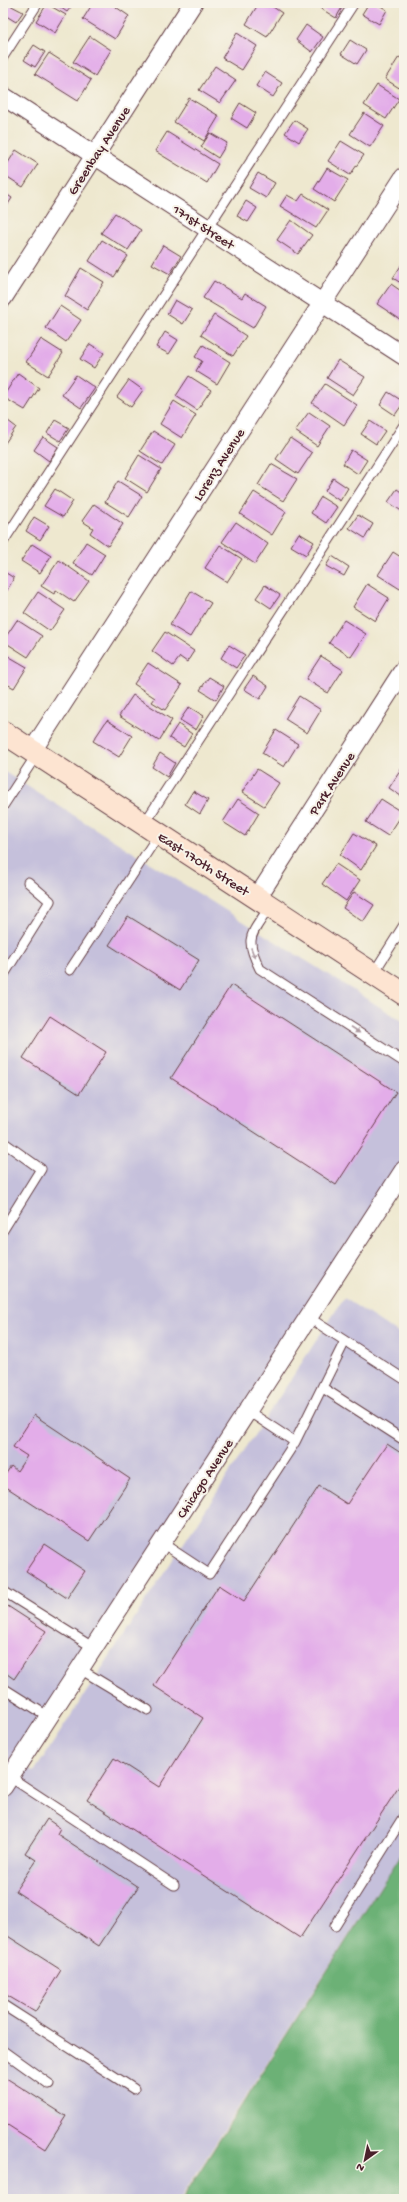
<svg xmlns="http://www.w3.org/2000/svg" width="407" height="2202" font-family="'Gochi Hand',sans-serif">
  <rect width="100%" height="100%" fill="#f7f3e8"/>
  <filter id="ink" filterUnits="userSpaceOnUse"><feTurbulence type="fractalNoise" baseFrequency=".025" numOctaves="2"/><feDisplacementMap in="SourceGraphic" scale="8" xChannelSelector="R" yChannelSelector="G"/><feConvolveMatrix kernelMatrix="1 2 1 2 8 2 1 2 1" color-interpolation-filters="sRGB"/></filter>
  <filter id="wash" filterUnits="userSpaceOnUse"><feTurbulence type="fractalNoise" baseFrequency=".012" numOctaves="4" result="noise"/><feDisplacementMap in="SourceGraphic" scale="16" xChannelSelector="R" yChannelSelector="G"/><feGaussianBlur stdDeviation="0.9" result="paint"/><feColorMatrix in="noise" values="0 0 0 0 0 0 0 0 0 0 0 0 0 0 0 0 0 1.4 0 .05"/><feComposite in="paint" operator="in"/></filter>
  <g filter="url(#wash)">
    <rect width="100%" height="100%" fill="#eee8cf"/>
    <path fill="#c5c0db" d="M3,771L404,1022V1169L21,1760L34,1772L344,1298L404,1337V1849L180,2199H3Z"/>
    <path fill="#6cb176" stroke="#5b6850" d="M404,1850V2199H182Z"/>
    <g id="blocks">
      <path fill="#e3ade9" d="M6,3L23,12L16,22L3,14V7Z
        M54,3H74L67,12Z
        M93,3H110L129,16L115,39L83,19Z
        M259,3H267L282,13L267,37L246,24Z
        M323,3H342L344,4L336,18L320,8Z
        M369,3H376L387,10L379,24L362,14Z
        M47,4L66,15L55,33L36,21Z
        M306,25L323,37L312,52L296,40Z
        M237,33L257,46L242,70L222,58Z
        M90,36L111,50L95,76L73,62Z
        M350,40L366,50L357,64L341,54Z
        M34,45L45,52L35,67L24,60Z
        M49,53L91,80L78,101L35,74Z
        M399,57L404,60V91L385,79Z
        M215,66L236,80L220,103L199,90Z
        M265,72L282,83L273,97L256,86Z
        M377,85L399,99L386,119L364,105Z
        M189,98L219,116L204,141L174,122Z
        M240,103L256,113L247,128L231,118Z
        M364,113L384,126L370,147L350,134Z
        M294,120L308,129L299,142L285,133Z
        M167,132L218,164L207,183L155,151Z
        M210,133L227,143L218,158L201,147Z
        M341,141L364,155L350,175L328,161Z
        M16,150L38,164L23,187L3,174V171Z
        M327,168L348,180L334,202L314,189Z
        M258,173L275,183L266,198L249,188Z
        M3,192L12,198L3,212Z
        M303,194L328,210L316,228L280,206L287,195L298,201Z
        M246,201L257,208L248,222L237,216Z
        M115,213L141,230L128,250L101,233Z
        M291,220L312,235L298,254L277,240Z
        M102,240L128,256L114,277L89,261Z
        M163,245L181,256L170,274L152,264Z
        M404,261V285L393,278Z
        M81,268L104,282L87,310L65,296Z
        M214,281L242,298L245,293L266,306L253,328L203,298Z
        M391,284L404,293V322L377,304Z
        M175,300L192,310L183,324L167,314Z
        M60,306L81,320L66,342L46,328Z
        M214,315L246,336L233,356L201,335Z
        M165,332L178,340L169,354L156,347Z
        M41,339L63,353L48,376L26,362Z
        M90,344L104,353L94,368L80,359Z
        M203,345L230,362L217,384L196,371L202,361L195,357Z
        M338,360L365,377L353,395L327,378Z
        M18,373L39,388L25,410L3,397Z
        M76,375L95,388L81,408L62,395Z
        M189,376L211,390L197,410L176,396Z
        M129,380L143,390L131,407L117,397Z
        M325,384L357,405L344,425L312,403Z
        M388,392L404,402L395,415L380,405Z
        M174,401L196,415L182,438L160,424Z
        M309,412L330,426L317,446L295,431Z
        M3,417L16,427L3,446Z
        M55,420L69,428L60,441L47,433Z
        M370,421L385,431L376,444L361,434Z
        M153,431L175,445L162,465L140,451Z
        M43,437L58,447L49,461L34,450Z
        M290,438L312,453L298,474L276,459Z
        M351,450L367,460L358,474L343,464Z
        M139,455L161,469L147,492L125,478Z
        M271,464L297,479L283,501L258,485Z
        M333,478L348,488L340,501L325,491Z
        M118,481L142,496L129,517L105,502Z
        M55,489L73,501L63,517L44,506Z
        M397,489L404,494L403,512L388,502Z
        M254,492L286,512L272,535L240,514Z
        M321,497L337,507L326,523L311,513Z
        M94,504L123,524L108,546L90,533L93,528L82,521Z
        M358,515L373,524L365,538L349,528Z
        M34,517L49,526L40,540L26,531Z
        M236,522L268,544L255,564L222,542Z
        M299,533L314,542L306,555L291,546Z
        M86,542L105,554L92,575L73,563Z
        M32,544L51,556L40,573L21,561Z
        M220,545L242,559L227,582L205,568Z
        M393,552L404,559V583L400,589L378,575Z
        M332,556L349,567L344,576L326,566Z
        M59,560L89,581L74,602L56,590L54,594L41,586Z
        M3,571L14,578L6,592L3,590Z
        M367,584L389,598L375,621L353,607Z
        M265,585L280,595L271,608L256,598Z
        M191,591L211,603L190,637L170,625Z
        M38,592L65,610L50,631L24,613Z
        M17,620L42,636L28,657L3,641Z
        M344,620L366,634L351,657L329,643Z
        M165,632L194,651L187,662L180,657L173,666L152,651Z
        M229,645L245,655L236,668L221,658Z
        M3,653L27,667L14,688L3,682Z
        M321,656L343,670L328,693L306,679Z
        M148,663L182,685L165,710L152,702L155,698L134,684Z
        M253,676L268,686L260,699L244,689Z
        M209,677L224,686L216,700L200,690Z
        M133,695L172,720L159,741L119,716Z
        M299,696L321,710L307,733L285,719Z
        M189,707L204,716L196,730L180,720Z
        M107,720L132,736L119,757L93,741Z
        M178,724L192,734L184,747L169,738Z
        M276,730L298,744L284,767L262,753Z
        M160,753L175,763L167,777L152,767Z
        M404,765V798L389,788Z
        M257,769L279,783L264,806L242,792Z
        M193,791L208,800L200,814L185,804Z
        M238,799L259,813L245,836L223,822Z
        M381,799L403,813L388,836L366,822Z
        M354,833L376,846L361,870L340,855Z
        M336,864L360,880L346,901L322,884Z
        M354,892L374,905L363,922L343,908Z
        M128,916L199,960L180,990L109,945Z
        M231,985L396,1092L336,1185L171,1078Z
        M50,1016L106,1052L79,1094L23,1058Z
        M34,1415L130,1479L89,1541L3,1485V1478L11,1466L17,1471L27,1456L13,1447Z
        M387,1444L404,1455V1779L300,1938L87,1800L114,1758L159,1787L203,1718L154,1686L219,1585L244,1601L319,1486L347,1504Z
        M44,1544L85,1571L67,1598L26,1571Z
        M3,1603L46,1631L14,1679L3,1671Z
        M47,1819L60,1828L57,1834L138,1887L99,1946L15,1891L36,1860L25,1853Z
        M3,1933L61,1970L35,2012L3,1993Z
        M3,2076L66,2116L45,2149L3,2122Z"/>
    </g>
  </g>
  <g filter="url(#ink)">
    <use href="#blocks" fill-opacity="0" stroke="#633d44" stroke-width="1"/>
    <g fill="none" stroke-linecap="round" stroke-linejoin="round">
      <defs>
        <path id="lane" d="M3,57L38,3
          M3,542L354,3
          M3,806L37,754
          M144,824L404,425
          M270,906C252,935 243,936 260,969L404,1062
          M70,970L159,834
          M373,974L404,925
          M3,976L50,901L28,882
          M3,1142L41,1169L3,1230
          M308,1317L404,1379
          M323,1388L404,1440
          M295,1442L345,1341
          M162,1543L209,1574L295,1442L248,1411
          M3,1591L94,1648
          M80,1669L148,1710
          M3,1688L49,1717
          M10,1777L174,1885
          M335,1926L404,1816
          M3,2005L134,2089
          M3,2051L49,2084"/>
        <path id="street" d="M3,96L404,356
          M3,298L193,3
          M32,751L404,177
          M257,898L404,669
          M3,1787L404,1170"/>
        <path id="secondary" d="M3,732L404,994"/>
      </defs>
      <use href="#lane" stroke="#633d44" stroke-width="11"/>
      <use href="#street" stroke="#633d44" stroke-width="20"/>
      <use href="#secondary" stroke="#633d44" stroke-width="24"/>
      <use href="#lane" stroke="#fff" stroke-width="9"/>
      <use href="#street" stroke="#fff" stroke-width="18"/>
      <use href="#secondary" stroke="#fde4d1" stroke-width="22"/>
    </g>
    <defs><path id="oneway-solid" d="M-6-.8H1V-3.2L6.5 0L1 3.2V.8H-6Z"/></defs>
    <g fill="#ae9aa0">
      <use href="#oneway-solid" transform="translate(253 953) rotate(69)"/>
      <use href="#oneway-solid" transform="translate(355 1030) rotate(33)"/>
    </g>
  </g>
  <g text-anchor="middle" stroke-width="4" stroke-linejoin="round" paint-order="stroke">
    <g font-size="14" fill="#4a1f2b" stroke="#f7f3e8">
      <text transform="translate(98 150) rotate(-57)" y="5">Greenbay Avenue</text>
      <text transform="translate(204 226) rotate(33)" y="5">171st Street</text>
      <text transform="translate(218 464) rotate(-57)" y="5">Lorenz Avenue</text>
      <text transform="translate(331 783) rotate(-57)" y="5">Park Avenue</text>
      <text transform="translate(204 863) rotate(33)" y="5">East 170th Street</text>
      <text transform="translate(204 1478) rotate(-57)" y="5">Chicago Avenue</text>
    </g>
  </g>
  <rect width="407" height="2202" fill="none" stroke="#f7f3e8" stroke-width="16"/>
  <g transform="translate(365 2160) rotate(213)" stroke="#f7f3e8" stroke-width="3" paint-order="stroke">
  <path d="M0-3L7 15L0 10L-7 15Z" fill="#4a1f2b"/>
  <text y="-6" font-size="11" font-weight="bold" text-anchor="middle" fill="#4a1f2b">N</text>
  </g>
</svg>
